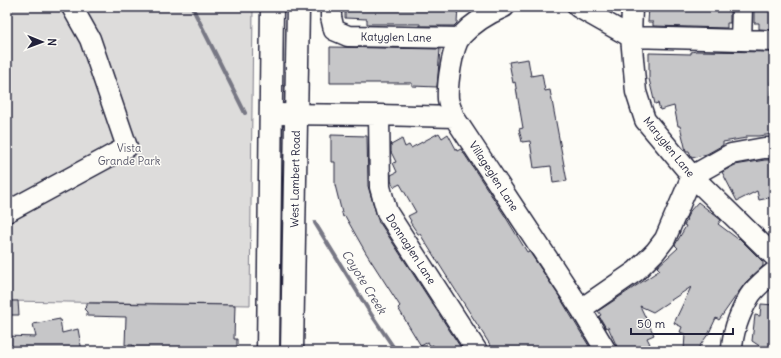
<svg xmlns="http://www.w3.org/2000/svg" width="781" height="358" font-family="Delius,sans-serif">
  <rect width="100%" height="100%" fill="#fdfcf7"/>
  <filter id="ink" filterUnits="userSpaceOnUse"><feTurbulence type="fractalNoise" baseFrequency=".025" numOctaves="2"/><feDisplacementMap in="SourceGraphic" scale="8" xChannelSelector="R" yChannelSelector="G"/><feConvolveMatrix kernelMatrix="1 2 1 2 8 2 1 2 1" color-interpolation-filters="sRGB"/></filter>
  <g filter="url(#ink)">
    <path fill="#dddcdb" stroke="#807f8b" d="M7,7H253L250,305L7,301Z"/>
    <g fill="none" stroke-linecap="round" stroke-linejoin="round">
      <path stroke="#787885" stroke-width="4" d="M192,7L245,113
        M315,223L371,314L396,351"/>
    </g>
    <path fill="#c6c6c8" stroke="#22223b" d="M345,7H458L457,23L454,26H420V24H367V19L345,18Z
      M649,7H728V9H730V23H727V28L653,26V22H648Z
      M754,7H774V30L759,29V23H754Z
      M330,47L440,49L437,87L412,86V83H330Z
      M696,51L772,52V54H774V79H772L771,100H774V134L758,136H746V138L723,142V145L707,154L692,158L689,151H686L680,126H678L674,106L660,110L658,103L655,104L649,79V53L691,54V52Z
      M528,59L531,76L542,74L545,91L550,90L567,181L553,183L551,166L534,168L530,141L522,142L519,129L523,128L515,82L513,83L509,62Z
      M439,133L442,138L448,134L457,151L461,149L505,216L527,252L529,251L559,296L592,351H494L420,234H418L410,222L411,221L408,216L416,212L400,184L394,187L391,181V175L397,172L393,163L396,162L391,152V145L402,139L405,147L409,145L411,148Z
      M331,135L367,136L368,186L379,223H380L463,351H437L433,345L430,346L428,342L421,346L398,308L400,306L366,253L345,216L343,217L335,185V162H331Z
      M765,160H774V197L759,200L757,191L737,201L722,172L735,165Z
      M698,202L721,220L718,224L738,239L739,238L763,262V266L745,283L719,320L716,318L709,333L696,351H684L685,334L680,332L682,327L674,323L691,287L653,312L640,306L654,335L647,338L650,344L648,345L649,351H619L608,327L606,328L599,316L601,315L598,311L660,270L657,267L678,248L675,245L686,226L684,225L687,220L686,219L690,211Z
      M7,301H18L19,315H7Z
      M87,303L235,305L234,339H237V351L133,350V345H125L126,317L87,316V312L84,309L87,306Z
      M761,304L774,305V351H767L752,341L755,315L760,316Z
      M60,319L62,333L78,329L82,351H7V336L36,337L33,324Z"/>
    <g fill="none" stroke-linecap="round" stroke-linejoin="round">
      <defs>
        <path id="minor" d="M331,7V17L334,30L348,36L460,38
          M504,7C487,14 473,23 461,36C452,47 447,85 448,99C449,105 452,111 454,117L581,309L606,351
          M578,7L631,37L774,41
          M632,7L631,37L636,92L645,120L692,176L774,256
          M741,40L742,7
          M272,114L379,115
          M454,117L379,115L380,187L387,212L477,351
          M7,212L127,147L90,39L72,7
          M581,309L636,271L655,252L665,239L692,176L731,154L764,148H774
          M732,351C732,333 740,313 749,297C755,287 766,279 774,272"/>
        <path id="major" d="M268,351L272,7
          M292,351L298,7"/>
      </defs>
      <use href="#minor" stroke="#22223b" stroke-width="23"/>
      <use href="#major" stroke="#22223b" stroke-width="25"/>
      <use href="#minor" stroke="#fdfcf7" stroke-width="20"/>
      <use href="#major" stroke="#fdfcf7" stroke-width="22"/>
    </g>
  </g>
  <g text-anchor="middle" stroke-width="3" stroke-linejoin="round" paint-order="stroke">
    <g font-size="11" fill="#22223b" stroke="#fdfcf7">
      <text transform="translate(396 37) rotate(1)" y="4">Katyglen Lane</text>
      <text transform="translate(669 147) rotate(51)" y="4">Maryglen Lane</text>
      <text transform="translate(494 176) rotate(57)" y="4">Villageglen Lane</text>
      <text transform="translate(295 179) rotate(-89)" y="4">West Lambert Road</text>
      <text transform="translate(411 249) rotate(57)" y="4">Donnaglen Lane</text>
    </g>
    <g font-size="11" fill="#5a5a6b" stroke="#fdfcf7">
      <text x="129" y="152">Vista<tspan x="129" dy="13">Grande Park</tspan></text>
    </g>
    <g font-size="12" font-style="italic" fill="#545466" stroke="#fdfcf7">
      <text transform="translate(364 282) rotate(58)" y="4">Coyote Creek</text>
    </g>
  </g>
  <rect width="781" height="358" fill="none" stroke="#fdfcf7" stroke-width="24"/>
  <rect x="12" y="12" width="757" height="334" fill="none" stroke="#22223b" stroke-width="1.5" filter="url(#ink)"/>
  <g transform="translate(42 42) rotate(91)" stroke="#fdfcf7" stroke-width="3" paint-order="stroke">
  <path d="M0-3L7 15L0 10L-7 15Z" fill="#22223b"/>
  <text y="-6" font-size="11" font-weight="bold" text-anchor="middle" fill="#22223b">N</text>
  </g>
  <path d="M631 328v6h102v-6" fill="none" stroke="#22223b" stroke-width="2"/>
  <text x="637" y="328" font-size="12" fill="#22223b" stroke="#fdfcf7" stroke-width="3" paint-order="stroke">50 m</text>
</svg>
